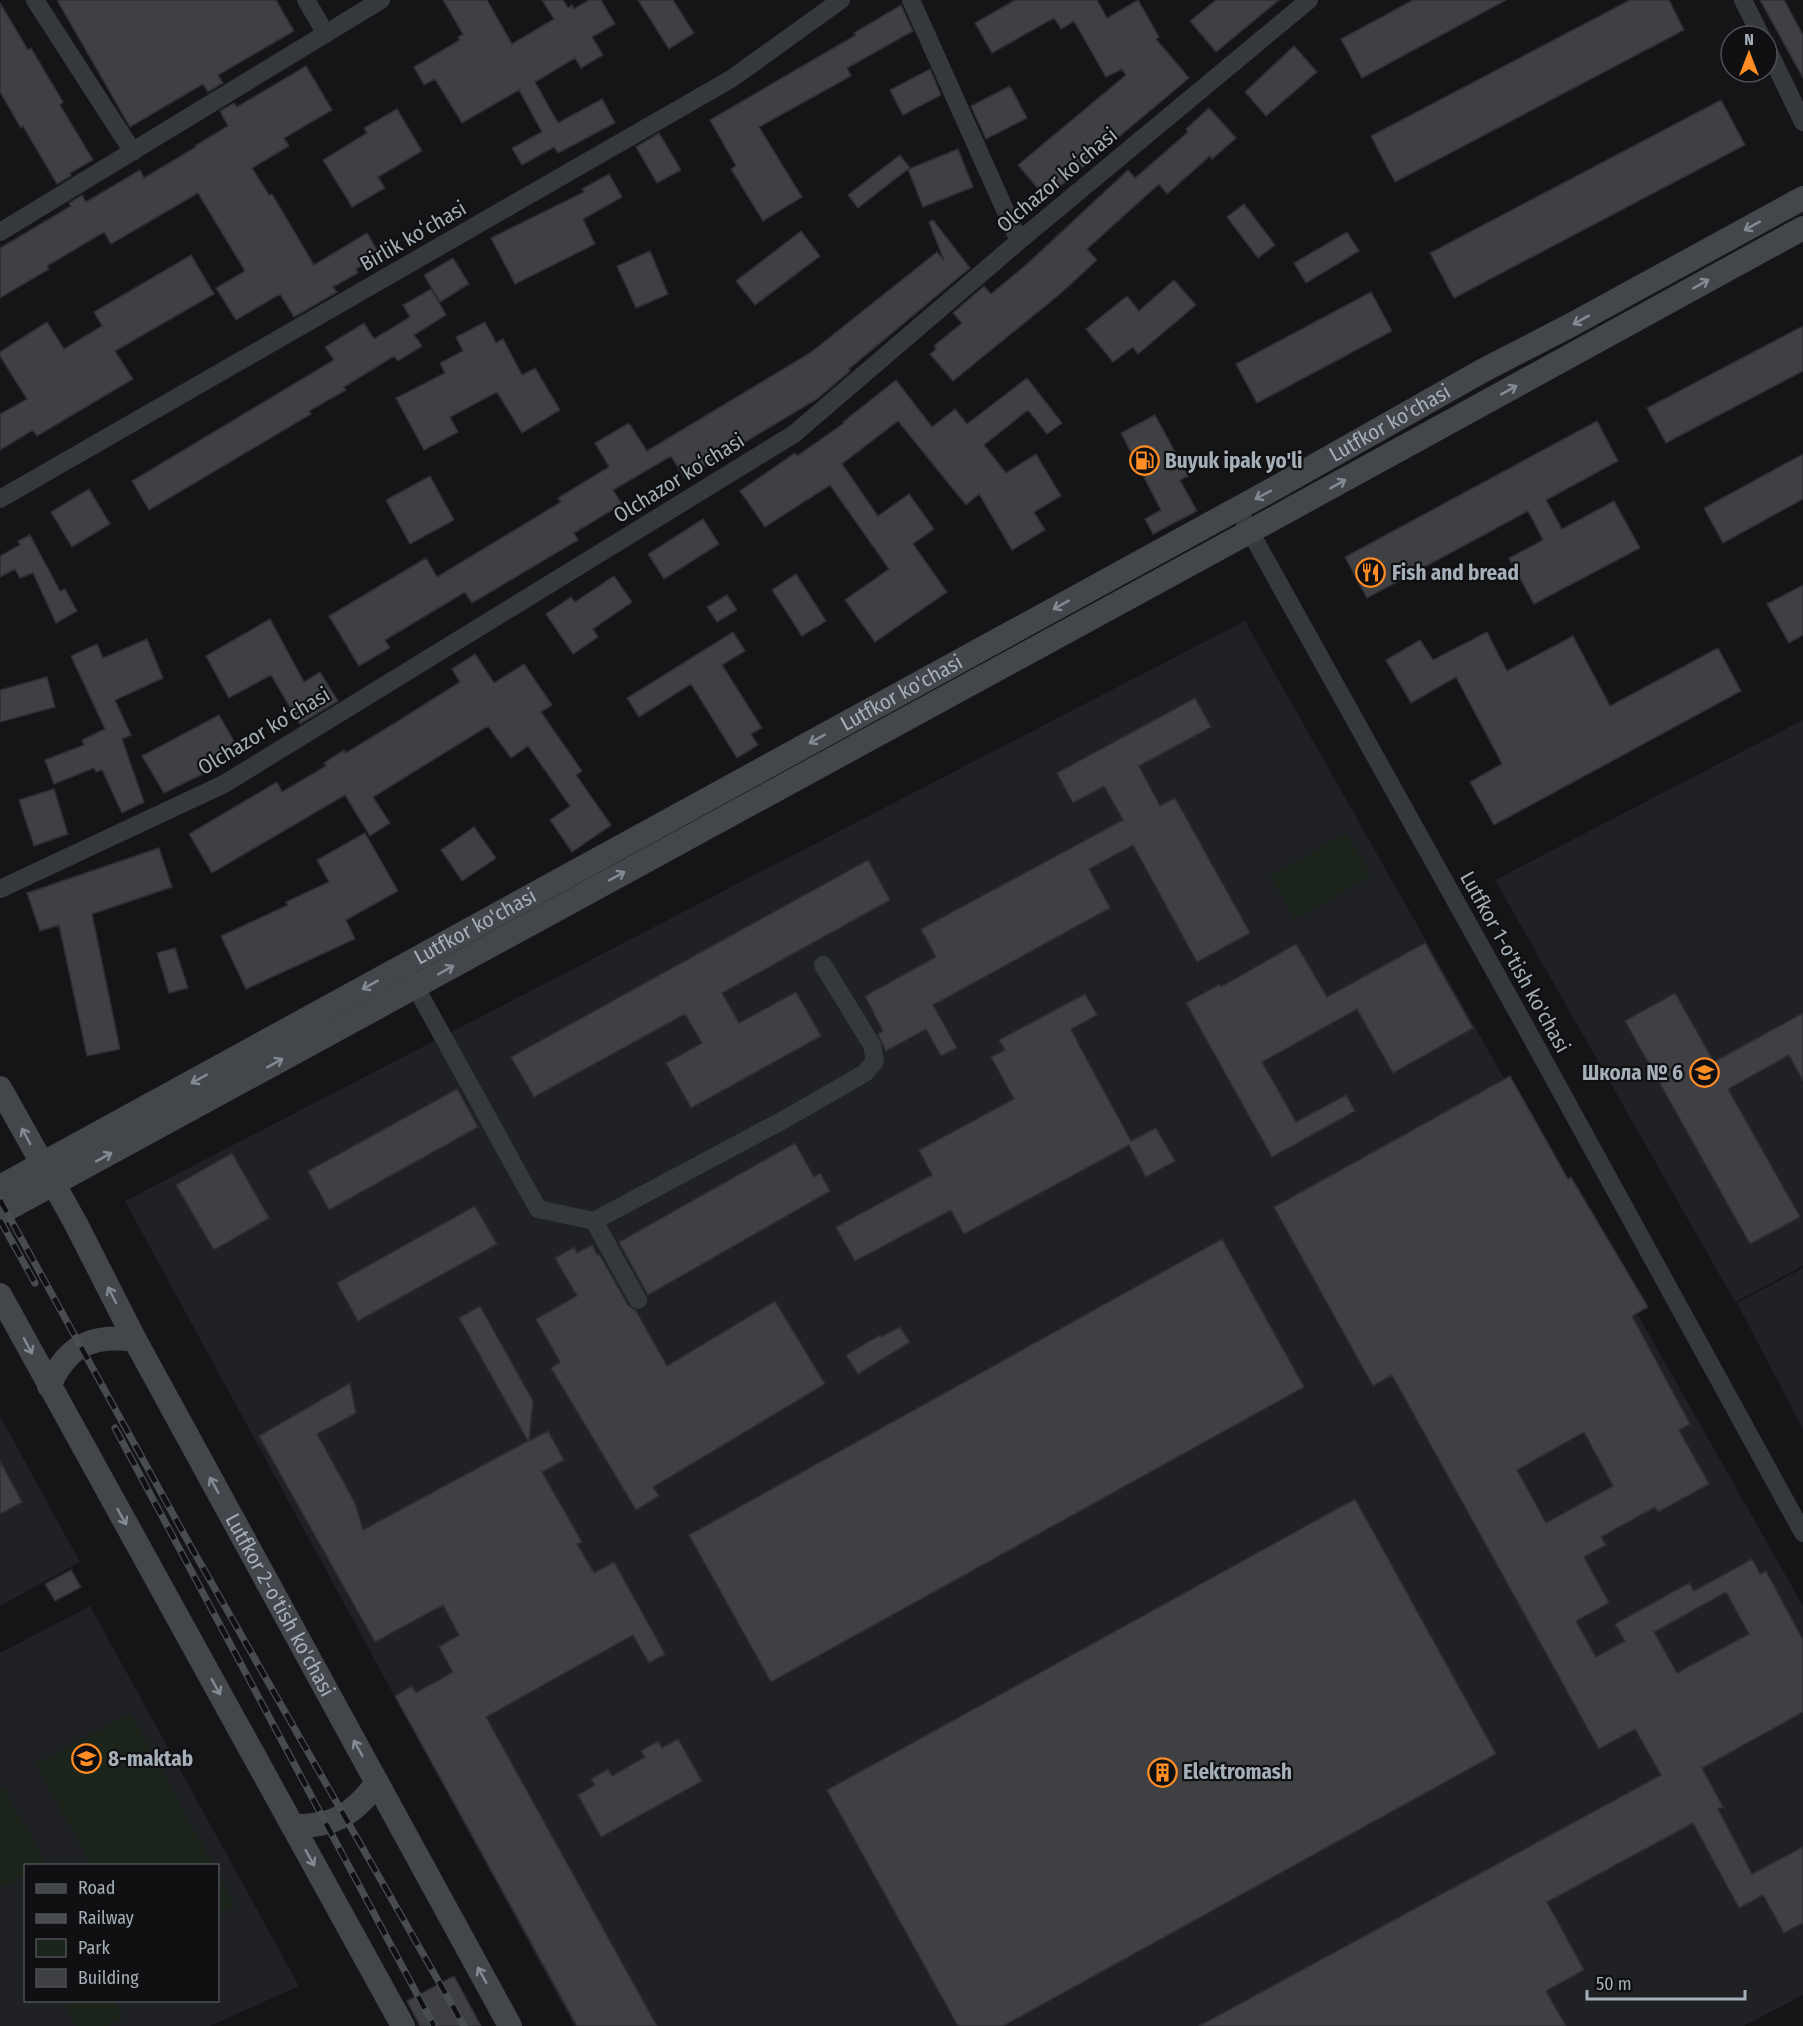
<svg xmlns="http://www.w3.org/2000/svg" width="1803" height="2026" font-family="'Fira Sans Condensed',sans-serif">
  <rect width="100%" height="100%" fill="#151517"/>
  <path fill="#202124" fill-rule="evenodd" d="M1245,621L1803,1606V1995L1744,2026H574L125,1201Z
    M1803,720V1266L1735,1302L1495,880Z
    M1803,1268V1429L1737,1303Z
    M0,1416L80,1562L0,1606Z
    M90,1606L299,1986L210,2026H0V1653ZM26,1866H218V2000H26Z"/>
  <path fill="#1c251c" d="M1347,833L1371,876L1295,919L1270,876Z
    M131,1713L213,1865H91L36,1764Z
    M4,1788L46,1864L26,1866L25,1875L1,1888L0,1790Z
    M218,1873L235,1906L218,1916Z
    M63,2001H115L124,2018L109,2026H76Z"/>
  <path fill="#3e4044" stroke="#2e2f33" stroke-width="1.5" fill-rule="evenodd" d="M57,0H276L294,31L218,75L223,83L208,92L203,84L130,127Z
    M443,0H487L512,44L554,19L542,0H563L568,8L572,5L574,9L589,0H601L615,24L592,37L603,55L581,68L575,58L535,82L558,123L602,99L615,123L558,153L554,147L522,165L512,148L542,132L519,90L462,123L435,79L424,85L414,67L460,40L458,37L463,34Z
    M638,0H673L694,33L669,49Z
    M1015,0H1097L1107,18L1138,0L1159,37L1156,39L1189,78L1046,198L1018,165L1126,75L1122,69L1106,77L1074,21L1061,29L1054,18L992,53L975,23Z
    M1216,0H1279L1216,52L1190,21Z
    M1413,0H1506L1362,78L1341,39Z
    M1630,0H1669L1684,30L1395,182L1371,136Z
    M1760,0H1784L1803,35V78Z
    M0,3L28,50L31,48L63,102L60,105L93,160L70,173L71,176L57,184L23,126L21,128L0,92Z
    M901,5L913,31L847,68L851,76L759,127L802,197L763,221L731,169L736,166L710,120L856,35L854,33Z
    M1294,46L1317,72L1266,116L1245,92Z
    M306,66L332,110L284,138L289,146L252,168L269,195L272,194L314,265L367,233L380,255L356,269L358,273L333,287L337,292L294,317L280,294L236,320L216,288L245,271L198,193L111,244L104,232L47,266L49,269L0,298V248L71,206L69,203L82,195L86,202L140,170L144,178L196,147L195,146L228,126L220,111L234,103L237,107Z
    M930,69L941,95L903,115L890,90Z
    M1010,86L1027,118L986,139L971,106Z
    M1721,100L1745,145L1454,298L1430,253Z
    M1209,108L1236,138L1212,159L1210,156L1167,194L1159,184L1087,249L1097,260L1060,294L953,381L930,354L936,349L934,346L962,323L953,313L984,286L991,294L1026,265L1128,170L1135,178L1188,132L1186,129Z
    M397,109L422,151L378,177L385,188L352,207L323,160L367,133L364,128Z
    M659,133L681,170L657,183L636,147Z
    M958,149L973,187L923,207L908,169L858,208L848,195L900,155L910,168L909,169Z
    M609,174L622,197L583,219L595,244L515,284L491,238L584,192L582,189Z
    M1244,204L1275,245L1258,258L1227,217Z
    M933,220L970,268L849,369L850,371L817,399L685,478L671,456L613,490L622,504L574,533L578,540L472,603L465,592L385,640L390,648L359,666L329,616L426,558L437,577L561,502L558,498L609,467L595,443L629,423L647,451L810,353L937,252L944,260L929,222Z
    M801,231L820,256L755,305L736,281Z
    M1347,232L1359,251L1306,283L1294,263Z
    M650,251L668,294L636,308L617,266Z
    M191,255L214,294L115,351L133,379L37,436L33,430L0,450V414L27,399L0,356V352L47,322L64,349L102,326L94,312Z
    M453,258L469,284L440,302L424,275Z
    M1174,280L1196,305L1138,354L1133,347L1113,362L1086,329L1127,296L1139,311Z
    M431,289L446,315L414,335L422,346L398,361L394,356L344,387L346,390L309,411L311,414L149,510L132,481L334,360L325,347L364,323L374,339L410,317L403,305Z
    M1371,292L1392,331L1257,403L1236,364Z
    M485,322L496,343L503,339L522,375L535,368L560,410L522,433L497,392L450,417L458,432L424,450L396,398L445,373L440,363L463,351L456,337Z
    M1803,326V371L1666,443L1647,408Z
    M1027,378L1062,423L1047,434L1028,410L984,445L1006,473L1036,454L1061,496L1034,512L1045,530L1012,550L979,494L966,505L898,421L842,464L878,516L909,494L934,529L913,544L947,592L875,642L845,600L889,569L830,485L765,527L740,491L795,453L797,456L844,423L843,422L896,380L932,427L955,409L967,424Z
    M1155,415L1188,476L1180,480L1197,511L1153,534L1145,519L1161,510L1121,433Z
    M1597,421L1618,461L1546,500L1562,529L1614,501L1640,548L1534,604L1509,558L1543,540L1528,511L1367,598L1345,557Z
    M1803,454V499L1723,543L1704,508Z
    M430,476L454,520L410,544L386,500Z
    M89,489L110,524L72,547L51,512Z
    M703,519L719,544L664,579L648,554Z
    M30,535L60,591L65,589L77,611L56,623L33,573L20,578L15,569L0,577V556L20,545L18,541Z
    M796,574L826,621L802,636L772,590Z
    M614,576L632,602L593,629L598,637L573,654L546,614L571,597L575,602Z
    M1803,585V635L1789,643L1767,604Z
    M727,595L737,610L717,622L707,607Z
    M270,619L304,682L320,672L338,701L300,724L271,675L229,698L206,656Z
    M733,632L745,651L722,665L762,728L751,734L758,745L737,758L691,684L639,717L627,698Z
    M1487,632L1507,671L1573,636L1610,706L1718,648L1741,691L1494,825L1470,782L1502,764L1456,677L1411,703L1386,660L1420,640L1433,660Z
    M147,639L163,678L115,700L131,735L122,739L144,802L122,813L102,770L96,772L94,768L54,784L45,760L84,745L82,740L105,729L71,656L97,644L103,658Z
    M475,654L494,683L524,664L552,705L541,712L582,771L576,775L611,825L572,852L550,820L570,806L528,746L511,758L488,726L373,797L390,823L370,836L345,795L212,873L189,834L277,782L282,792L326,766L324,763L344,750L346,753L403,718L460,682L452,669Z
    M47,677L55,707L0,722V690Z
    M1195,698L1211,727L1139,766L1160,806L1175,798L1250,933L1197,962L1133,845L1089,869L1110,908L933,1005L957,1048L941,1056L926,1029L886,1051L878,1034L883,1031L865,996L936,957L921,929L1123,820L1104,786L1073,803L1057,773Z
    M219,715L236,745L203,764L207,772L164,793L142,756Z
    M54,789L68,834L34,846L19,800Z
    M474,827L496,858L462,881L441,850Z
    M365,833L398,891L346,920L355,939L246,989L221,936L288,905L286,902L329,882L317,860Z
    M159,848L172,887L92,914L120,1049L87,1056L59,925L40,931L27,893Z
    M868,860L890,900L722,993L739,1023L796,992L821,1036L691,1108L666,1063L702,1043L685,1014L534,1097L511,1057Z
    M1425,943L1473,1028L1393,1073L1357,1009L1262,1062L1296,1122L1346,1095L1355,1111L1272,1157L1186,1003L1220,984L1221,987L1296,944L1327,997Z
    M175,948L188,988L169,993L157,953Z
    M1675,993L1714,1062L1803,1013V1081L1789,1055L1728,1089L1800,1217L1750,1244L1625,1021Z
    M1085,994L1097,1015L1071,1029L1080,1047L1131,1141L1156,1128L1175,1161L1146,1177L1129,1145L964,1234L951,1210L855,1261L836,1227L932,1175L919,1150L1014,1099L991,1057L1005,1050L999,1040Z
    M1510,1076L1568,1179L1571,1177L1648,1307L1632,1316L1690,1424L1679,1430L1709,1484L1658,1512L1655,1507L1601,1537L1606,1545L1584,1557L1609,1603L1576,1621L1596,1657L1625,1641L1615,1624L1689,1583L1694,1591L1752,1559L1760,1574L1766,1571L1803,1640V1712L1702,1768L1723,1807L1718,1809L1752,1874L1803,1847V1923L1784,1933L1763,1895L1739,1908L1693,1823L1547,1902L1584,1970L1546,1991L1566,2026H1199L1661,1775L1635,1729L1599,1749L1392,1375L1373,1386L1274,1207ZM1584,1432L1613,1486L1546,1523L1517,1470ZM1726,1592L1749,1634L1677,1673L1654,1632Z
    M457,1089L478,1127L329,1210L308,1171Z
    M795,1143L814,1177L820,1173L830,1191L648,1295L619,1242Z
    M232,1153L269,1218L214,1250L176,1185Z
    M475,1206L497,1244L358,1321L337,1283Z
    M1222,1239L1304,1387L771,1682L689,1535Z
    M592,1245L597,1255L599,1254L628,1305L636,1311L667,1366L775,1301L825,1384L653,1487L659,1496L636,1510L551,1368L560,1362L536,1319L577,1296L555,1258L574,1247L577,1253Z
    M480,1306L533,1401L529,1441L548,1431L564,1460L542,1472L582,1542L577,1544L594,1573L614,1562L665,1654L649,1663L633,1635L486,1717L657,2026H577L395,1696L412,1686L416,1693L453,1672L439,1647L459,1635L443,1605L375,1642L259,1436L350,1383L356,1413L317,1434L355,1503L363,1530L528,1441L459,1318Z
    M900,1327L910,1342L858,1374L846,1355L880,1335L881,1337Z
    M0,1461L22,1502L0,1514Z
    M1355,1499L1496,1754L1003,2026H958L827,1790Z
    M71,1570L81,1587L55,1601L45,1584Z
    M678,1739L702,1781L601,1837L578,1795L595,1785L591,1779L608,1769L612,1776L645,1757L641,1751L658,1741L662,1748Z
    M454,1976L481,2026H420L407,2001Z"/>
  <g fill="none" stroke-linecap="round" stroke-linejoin="round">
    <path stroke="#35383c" stroke-width="18" d="M35,0L133,152
      M306,0L326,34
      M911,0L1019,241
      M1743,0L1761,36
      M1767,48L1803,122
      M0,232L381,0
      M0,499L731,79L841,0
      M1237,508L1530,1035L1803,1533
      M0,889L224,784L794,434L1019,241L1309,0
      M409,975L538,1209L594,1221L638,1300
      M594,1221L785,1119L865,1073L875,1061L872,1045L823,965"/>
    <g stroke="#43474c" stroke-width="24">
      <path id="s1" d="M0,1088L75,1222L135,1340L510,2026"/>
      <path id="s2" d="M0,1187L1277,487L1482,371L1571,325L1803,198"/>
      <path d="M0,1213L1249,532L1803,228"/>
      <path d="M0,1295L403,2026"/>
      <path d="M49,1386C67,1346 91,1334 135,1340"/>
      <path d="M293,1826C333,1827 353,1815 377,1783"/>
    </g>
    <defs>
      <path id="rail" d="M0,1200L190,1545L464,2026
        M0,1220L35,1283
        M115,1428L434,2026"/>
    </defs>
    <use href="#rail" stroke="#484c51" stroke-width="7"/>
    <use href="#rail" stroke="#101012" stroke-width="4.5" stroke-dasharray="14" stroke-linecap="butt"/>
  </g>
  <defs><path id="oneway-shaft" d="M-6 0H5M1.5-3L5.5 0L1.5 3" fill="none" stroke-width="1.6" stroke-linecap="round" stroke-linejoin="round" transform="scale(1.5)"/></defs>
  <g stroke="#838b92">
    <use href="#oneway-shaft" transform="translate(1752 226) rotate(151)"/>
    <use href="#oneway-shaft" transform="translate(1701 284) rotate(-29)"/>
    <use href="#oneway-shaft" transform="translate(1581 320) rotate(151)"/>
    <use href="#oneway-shaft" transform="translate(1509 390) rotate(-29)"/>
    <use href="#oneway-shaft" transform="translate(1338 484) rotate(-29)"/>
    <use href="#oneway-shaft" transform="translate(1263 495) rotate(152)"/>
    <use href="#oneway-shaft" transform="translate(1061 605) rotate(151)"/>
    <use href="#oneway-shaft" transform="translate(817 739) rotate(151)"/>
    <use href="#oneway-shaft" transform="translate(617 876) rotate(-29)"/>
    <use href="#oneway-shaft" transform="translate(446 970) rotate(-29)"/>
    <use href="#oneway-shaft" transform="translate(370 985) rotate(151)"/>
    <use href="#oneway-shaft" transform="translate(275 1063) rotate(-29)"/>
    <use href="#oneway-shaft" transform="translate(199 1079) rotate(151)"/>
    <use href="#oneway-shaft" transform="translate(26 1136) rotate(-118)"/>
    <use href="#oneway-shaft" transform="translate(104 1157) rotate(-29)"/>
    <use href="#oneway-shaft" transform="translate(112 1295) rotate(-117)"/>
    <use href="#oneway-shaft" transform="translate(28 1346) rotate(62)"/>
    <use href="#oneway-shaft" transform="translate(214 1485) rotate(-119)"/>
    <use href="#oneway-shaft" transform="translate(122 1517) rotate(61)"/>
    <use href="#oneway-shaft" transform="translate(216 1687) rotate(61)"/>
    <use href="#oneway-shaft" transform="translate(358 1748) rotate(-119)"/>
    <use href="#oneway-shaft" transform="translate(310 1858) rotate(61)"/>
    <use href="#oneway-shaft" transform="translate(482 1975) rotate(-119)"/>
  </g>
  <defs>
    <symbol id="fuel-ring" viewBox="-11 -11 22 22"><circle r="9.5" fill="#101012" stroke="#ff8d24" stroke-width="1.5"/><path d="M-5.5-6h7V0h2V4h1.3V-2.5L3-4.5l.8-.8L6-3V5H2.5V1h-1V6h-7ZM-4.2-4.7v3.2H.2V-4.7Z" fill="#ff8d24"/></symbol>
    <symbol id="restaurant-ring" viewBox="-11 -11 22 22"><circle r="9.5" fill="#101012" stroke="#ff8d24" stroke-width="1.5"/><path d="M-5-6h1v4h1v-4h1v4h1v-4h1v5L-1.5 .5V6h-2V.5L-5-1ZM5-6V6H3V1.5H1.5Q1.5-4 5-6Z" fill="#ff8d24"/></symbol>
    <symbol id="school-ring" viewBox="-11 -11 22 22"><circle r="9.5" fill="#101012" stroke="#ff8d24" stroke-width="1.5"/><path d="M0-5L7-2L0 1L-7-2ZM-4 1L0 2.5L4 1V4Q0 6-4 4Z" fill="#ff8d24"/></symbol>
    <symbol id="building-ring" viewBox="-11 -11 22 22"><circle r="9.5" fill="#101012" stroke="#ff8d24" stroke-width="1.5"/><path d="M-4-6H4V6H1V3H-1V6H-4ZM-2.5-4.3h1.7v1.8h-1.7ZM.8-4.3h1.7v1.8H.8ZM-2.5-1h1.7V.8h-1.7ZM.8-1h1.7V.8H.8Z" fill="#ff8d24"/></symbol>
  </defs>
  <g fill-rule="evenodd">
    <use href="#fuel-ring" x="1128" y="444" width="33" height="33"/>
    <use href="#restaurant-ring" x="1354" y="556" width="33" height="33"/>
    <use href="#school-ring" x="1688" y="1056" width="33" height="33"/>
    <use href="#school-ring" x="70" y="1742" width="33" height="33"/>
    <use href="#building-ring" x="1146" y="1756" width="33" height="33"/>
  </g>
  <g text-anchor="middle" stroke-width="4.5" stroke-linejoin="round" paint-order="stroke">
    <g font-size="21" fill="#a5afb8" stroke="#101012">
      <text transform="translate(1057 180) rotate(-40)" y="7">Olchazor koʻchasi</text>
      <text transform="translate(413 236) rotate(-30)" y="7">Birlik koʻchasi</text>
      <text dy="7" stroke="none"><textPath href="#s2" startOffset="1586">Lutfkor ko'chasi</textPath></text>
      <text transform="translate(679 478) rotate(-32)" y="7">Olchazor koʻchasi</text>
      <text dy="7" stroke="none"><textPath href="#s2" startOffset="1028">Lutfkor ko'chasi</textPath></text>
      <text transform="translate(264 731) rotate(-31)" y="7">Olchazor koʻchasi</text>
      <text dy="7" stroke="none"><textPath href="#s2" startOffset="542">Lutfkor ko'chasi</textPath></text>
      <text transform="translate(1515 962) rotate(61)" y="7">Lutfkor 1-o'tish ko'chasi</text>
      <text dy="7" stroke="none"><textPath href="#s1" startOffset="588">Lutfkor 2-o'tish ko'chasi</textPath></text>
    </g>
    <g font-size="21" font-weight="bold" fill="#a5afb8" stroke="#101012" text-anchor="start">
      <text x="1165" y="468">Buyuk ipak yo'li</text>
      <text x="1392" y="580">Fish and bread</text>
      <text x="1683" y="1080" text-anchor="end">Школа № 6</text>
      <text x="108" y="1766">8-maktab</text>
      <text x="1183" y="1779">Elektromash</text>
    </g>
  </g>
  <rect x="24" y="1864" width="195" height="138" fill="#101012" stroke="#4c5054" stroke-width="1.5"/>
  <rect x="36" y="1884" width="30" height="9" fill="#43474c" stroke="#4c5054" stroke-width="1.5"/>
  <text x="78" y="1894" font-size="18" fill="#a5afb8">Road</text>
  <rect x="36" y="1914" width="30" height="9" fill="#484c51" stroke="#4c5054" stroke-width="1.5"/>
  <text x="78" y="1924" font-size="18" fill="#a5afb8">Railway</text>
  <rect x="36" y="1939" width="30" height="18" fill="#1c251c" stroke="#4c5054" stroke-width="1.5"/>
  <text x="78" y="1954" font-size="18" fill="#a5afb8">Park</text>
  <rect x="36" y="1969" width="30" height="18" fill="#3e4044" stroke="#4c5054" stroke-width="1.5"/>
  <text x="78" y="1984" font-size="18" fill="#a5afb8">Building</text>
  <g transform="translate(1749 54)"><circle r="28" fill="#101012" stroke="#4c5054" stroke-width="1.5"/>
  <path d="M0-4.5L10 22L0 15L-10 22Z" fill="#ff8d24"/>
  <text y="-9" font-size="16" font-weight="bold" text-anchor="middle" fill="#a5afb8">N</text>
  </g>
  <path d="M1587 1990v9h158v-9" fill="none" stroke="#a5afb8" stroke-width="3"/>
  <text x="1596" y="1990" font-size="18" fill="#a5afb8" stroke="#101012" stroke-width="4.5" paint-order="stroke">50 m</text>
</svg>
